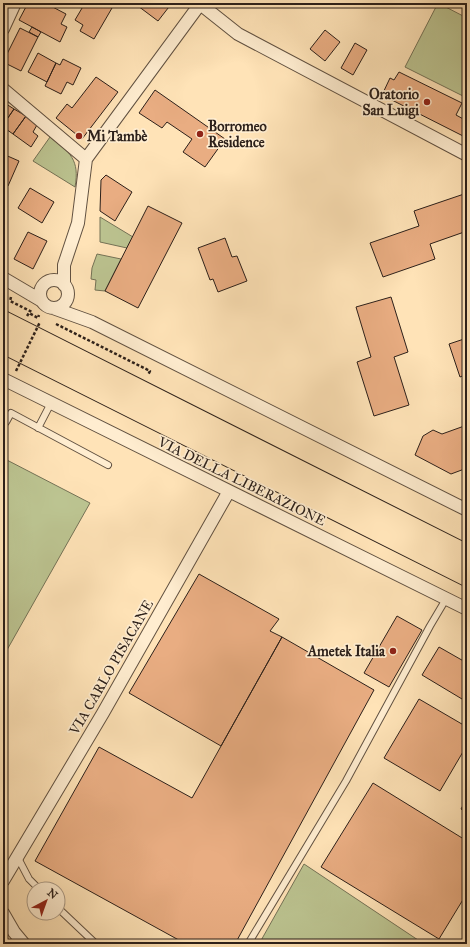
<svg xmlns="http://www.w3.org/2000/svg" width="470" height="947" font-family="'IM FELL Great Primer',serif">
  <rect width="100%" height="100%" fill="#ffe3b7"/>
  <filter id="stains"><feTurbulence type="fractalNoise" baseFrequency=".005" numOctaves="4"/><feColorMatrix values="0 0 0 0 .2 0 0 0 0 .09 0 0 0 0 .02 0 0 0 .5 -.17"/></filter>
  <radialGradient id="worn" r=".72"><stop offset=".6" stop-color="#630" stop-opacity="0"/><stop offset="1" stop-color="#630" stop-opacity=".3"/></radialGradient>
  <path fill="#bcc491" stroke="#747256" d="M438,3L467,18V98L405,67Z
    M50,137C70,152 80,160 75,187L33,161Z
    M100,217L133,237L127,248L100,242Z
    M97,254L121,259L105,291L95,290L96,280L91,279L92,268Z
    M3,458L90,503L3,657Z
    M304,864L424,944H259Z"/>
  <path fill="#e9ad82" stroke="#2c201a" d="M28,3H45L66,14L61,24L67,27L60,42L19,20Z
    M85,3H90L95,6L96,3H103L112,8L94,39L80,31L83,25L75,20Z
    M134,3H172L158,21Z
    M32,27L41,32L38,37L29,32Z
    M20,28L38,37L21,71L3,62Z
    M325,30L340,42L325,61L310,49Z
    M355,43L367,50L353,75L341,68Z
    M38,53L56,63L47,82L28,72Z
    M63,59L81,68L73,85L67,82L61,94L45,86L56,63L60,65Z
    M399,72L462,103L456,115L467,121V138L382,95L390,78L394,80Z
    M96,77L118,92L82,139L56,118L67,104L72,108Z
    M155,90L225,139L205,167L183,152L192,139L167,122L162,128L139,113Z
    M3,102L14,109L3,125Z
    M14,109L26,116L13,134L3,127V125Z
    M26,116L37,125L33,132L38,136L31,147L13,134Z
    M3,154L19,161L8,186L3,184Z
    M106,175L132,192L115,221L100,211L101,180Z
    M30,188L54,202L42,223L18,208Z
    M467,193V231L430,244L435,259L383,277L370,243L419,226L414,211Z
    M148,206L182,223L138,308L105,291Z
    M28,232L47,241L33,269L14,259Z
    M225,238L232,257L237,256L247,281L218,292L213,279L210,280L198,248Z
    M391,297L408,352L394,357L409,405L374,416L357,362L371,357L356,307Z
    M467,338V374L460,377L449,344Z
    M467,425V468L451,474L415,455L423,436L433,430L442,434Z
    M199,574L279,619L270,631L282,637L221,746L129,693Z
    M397,616L422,630L389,687L364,673Z
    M282,637L374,690L235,944H186L35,861L99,747L192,798Z
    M439,647L467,663V691L462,699L422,675Z
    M419,699L467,727V745L440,791L384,758Z
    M373,783L467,841V893L439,939L321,867Z
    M467,798V813L461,809Z"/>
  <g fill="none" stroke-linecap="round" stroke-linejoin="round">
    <defs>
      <path id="service" d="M6,422L11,413L108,465
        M38,428L51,403
        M18,858L29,879L39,889
        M58,908L96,944
        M248,944L346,781L430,626L446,599"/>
      <path id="minor" d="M199,3L238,34L467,155
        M3,29L15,3
        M3,89L86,159
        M3,278L42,301
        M40 294a14 14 0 1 1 28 0a14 14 0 1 1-28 0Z
        M64,285V265L78,223L86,159L200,4
        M53,308L92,322L467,510
        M3,379L467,609
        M3,881L103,713L229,491
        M3,913L14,932L24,944"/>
      <path id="trunk" d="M3,321L467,555
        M3,343L467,576"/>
    </defs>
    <use href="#service" stroke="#615141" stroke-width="8"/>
    <use href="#minor" stroke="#615141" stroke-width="14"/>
    <use href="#trunk" stroke="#2c201a" stroke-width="22"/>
    <path stroke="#2c201a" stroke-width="2.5" stroke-dasharray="3 2" stroke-linecap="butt" d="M11,297L10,301L32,312
      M27,316L29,313L38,318L39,315
      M56,324L150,371L148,375"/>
    <use href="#service" stroke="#ffedd0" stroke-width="6"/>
    <use href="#minor" stroke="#ffedd0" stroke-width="12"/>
    <use href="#trunk" stroke="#ffe3b7" stroke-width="20"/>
    <path stroke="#2c201a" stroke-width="2.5" stroke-dasharray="3 2" stroke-linecap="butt" d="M16,371L40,322"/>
  </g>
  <g fill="#8f2418" stroke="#ffedd0" stroke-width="1.5">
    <circle cx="427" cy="102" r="4"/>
    <circle cx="200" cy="134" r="4"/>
    <circle cx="79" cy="136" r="4"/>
    <circle cx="393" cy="651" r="4"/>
  </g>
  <g text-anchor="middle" stroke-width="3.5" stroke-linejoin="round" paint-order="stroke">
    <g font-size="14" font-weight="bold" fill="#2c201a" stroke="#ffedd0" text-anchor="end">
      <text x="419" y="99">Oratorio<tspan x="419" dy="16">San Luigi</tspan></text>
      <text x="208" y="131" text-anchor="start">Borromeo<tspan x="208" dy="16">Residence</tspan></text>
      <text x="87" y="141" text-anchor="start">Mi Tambè</text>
      <text x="385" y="656">Ametek Italia</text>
    </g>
    <g font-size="14" fill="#2c201a" stroke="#ffedd0">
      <text transform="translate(242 481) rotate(26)" y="5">VIA DELLA LIBERAZIONE</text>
      <text transform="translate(111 667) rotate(-60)" y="5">VIA CARLO PISACANE</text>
    </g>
  </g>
  <rect width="470" height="947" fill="none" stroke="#ffe3b7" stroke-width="16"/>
  <rect x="4" y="4" width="462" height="939" fill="none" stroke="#2c201a" stroke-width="2"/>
  <rect x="8" y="8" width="454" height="931" fill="none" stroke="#2c201a"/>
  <g transform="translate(46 901) rotate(41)"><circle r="19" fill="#ffedd0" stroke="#ab9b87"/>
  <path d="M0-3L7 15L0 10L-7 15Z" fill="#8f2418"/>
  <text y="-6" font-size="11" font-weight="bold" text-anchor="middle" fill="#2c201a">N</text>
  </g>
  <rect width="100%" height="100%" filter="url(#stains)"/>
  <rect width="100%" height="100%" fill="url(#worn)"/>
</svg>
